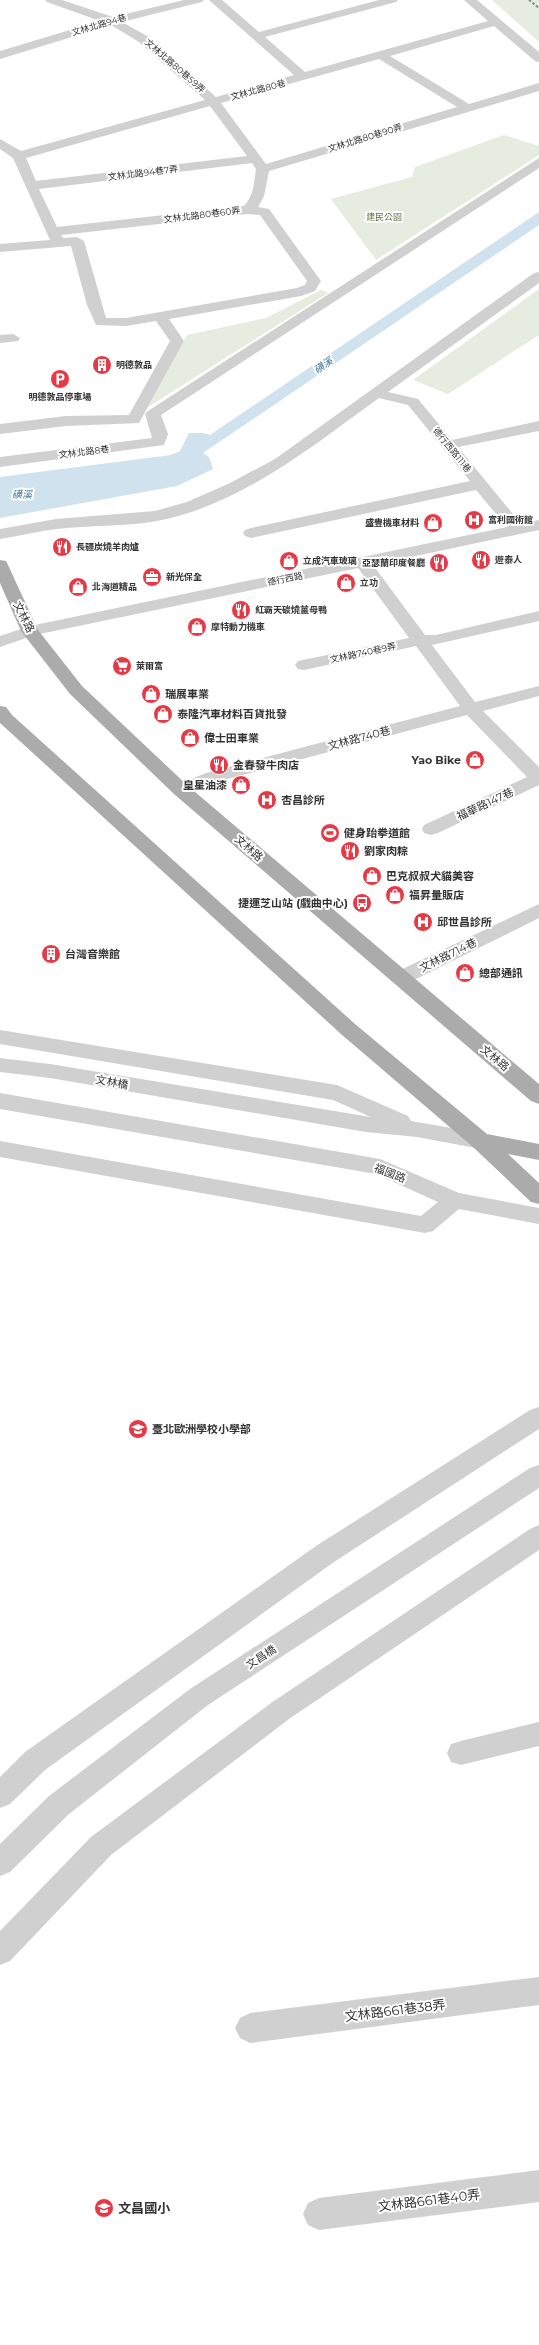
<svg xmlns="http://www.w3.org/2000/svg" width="539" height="2345" font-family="Montserrat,'Noto Sans TC',sans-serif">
  <rect width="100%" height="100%" fill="#fff"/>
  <path fill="#e6ecdf" d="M492,0H539V42Z
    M504,135L539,146V155L376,260L331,199L412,177L415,167Z
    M539,289V335L448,394L413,380Z
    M321,290L328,293L148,407L187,335L266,318Z"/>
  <path fill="#cfe2ee" d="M539,212V225L203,453L209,457L213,469L177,486L0,518V477L171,455L180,451L189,433H203L210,435Z"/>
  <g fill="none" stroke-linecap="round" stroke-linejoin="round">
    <path fill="#d0d0d0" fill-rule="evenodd" d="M45,0H62L113,17L184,0H204L202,2L122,22L147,36L216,97L294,75L209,0H222L259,32L379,0H398L396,2L265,37L305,72L488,21L464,0H477L539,52V62L535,61L494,26L390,56L469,104L539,83V91L269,171L264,196L258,207L269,209L321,281L315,291L301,296L169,319L184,341L139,423L66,426L0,434V424L66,416L129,415L170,341L156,321L126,326L96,325L87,305L71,246L0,252V244L50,240L13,158L0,149V139L21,151L205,100L139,42L111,25L0,59V51L100,21L47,2ZM379,59L457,107L266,164L221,103ZM210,106L247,156L36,181L26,158ZM252,163L256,169C254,182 254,196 244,206L57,227L39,189ZM248,214L260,215L307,281L305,285L297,288L126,318H106L84,241L77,237L63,238L61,235Z
      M539,158V168L161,415L168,434L164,445L0,467V457L152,438L145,414L148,411Z
      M539,272V283L388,392L418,399L452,440L539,421V431L458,447L521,524L539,520V530L373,565L425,635H436L539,611V621L432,645L475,702L539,686V696L483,711L539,767V785L438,833L431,835L424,833L422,829L424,825L527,777L467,715L220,781C206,786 189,798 174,794L172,790L174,786L206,773L460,706L416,646L304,670L298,669L295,665L298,661L409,638L358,568L35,635L0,647V636L30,626L507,527L476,490L251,538L245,536L243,533L245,530L251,528L470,481L408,405L379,398C311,447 241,505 157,521C124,527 90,525 57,529C38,531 19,536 0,539V529L56,519L155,511L187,502L228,484L275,459L534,273Z
      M13,334L20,338L18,341L0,343V335Z
      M539,904V918L408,983L401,985L394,983L391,978L394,973Z
      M0,1030L337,1085L408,1116L411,1121L481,1133L489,1135L492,1141L489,1147L481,1149L417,1137L366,1132L50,1078L0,1072V1058L50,1064L371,1117L333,1100L0,1044Z
      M0,1093L380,1159L459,1193L539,1208V1224L459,1209L433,1231L425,1233L0,1157V1141L421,1216L438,1202L376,1174L0,1109Z
      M539,1407V1429L334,1562L45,1770L10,1804L0,1808V1777L25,1752L316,1546L530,1410Z
      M539,1465V1488L208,1705L69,1814L10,1872L0,1876V1844L49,1796L190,1689L530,1468Z
      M539,1525V1550L289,1719L111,1855L10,1961L0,1965V1931L91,1837L271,1703L530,1529Z
      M539,1722V1746L461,1765L451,1762L447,1753L451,1744L461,1741Z
      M539,1977V2005L250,2043L240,2038L235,2028L240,2018L250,2013Z
      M539,2170V2202L319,2230L308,2225L303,2214L308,2203L319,2198Z"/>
    <path fill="#ababab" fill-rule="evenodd" d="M0,560L6,561L8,565L38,630L82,686L188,786L539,1084V1104L531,1101L174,794L70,694L21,631L0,583Z
      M0,706L6,707L12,715L355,1024L487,1134L539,1144V1160L508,1154L539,1183V1204L531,1202L473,1147L341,1034L0,723Z"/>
    <path stroke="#888" stroke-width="2" stroke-dasharray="2.5 2" stroke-linecap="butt" d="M529,0L539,8"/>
  </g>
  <defs>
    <symbol id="building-disc" viewBox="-11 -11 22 22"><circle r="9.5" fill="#e63946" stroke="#fff"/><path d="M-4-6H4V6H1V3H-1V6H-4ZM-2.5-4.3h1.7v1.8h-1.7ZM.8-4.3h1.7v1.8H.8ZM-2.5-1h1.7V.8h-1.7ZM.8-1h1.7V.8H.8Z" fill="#fff"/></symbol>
    <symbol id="parking-disc" viewBox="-11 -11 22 22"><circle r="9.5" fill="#e63946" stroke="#fff"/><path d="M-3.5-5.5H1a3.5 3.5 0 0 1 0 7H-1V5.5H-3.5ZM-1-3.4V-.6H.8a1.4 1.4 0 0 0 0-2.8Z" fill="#fff"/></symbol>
    <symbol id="hospital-disc" viewBox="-11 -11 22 22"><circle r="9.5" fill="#e63946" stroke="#fff"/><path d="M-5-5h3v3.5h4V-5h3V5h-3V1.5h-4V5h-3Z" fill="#fff"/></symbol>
    <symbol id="shop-disc" viewBox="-11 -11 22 22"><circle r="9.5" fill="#e63946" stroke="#fff"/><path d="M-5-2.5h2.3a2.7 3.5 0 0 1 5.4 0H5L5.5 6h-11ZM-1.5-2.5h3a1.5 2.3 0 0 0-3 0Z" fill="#fff"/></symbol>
    <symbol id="restaurant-disc" viewBox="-11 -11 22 22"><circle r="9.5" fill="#e63946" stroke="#fff"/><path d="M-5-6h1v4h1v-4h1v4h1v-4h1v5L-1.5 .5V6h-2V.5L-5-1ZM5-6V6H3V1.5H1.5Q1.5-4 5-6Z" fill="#fff"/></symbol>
    <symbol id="office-disc" viewBox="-11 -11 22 22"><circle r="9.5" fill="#e63946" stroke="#fff"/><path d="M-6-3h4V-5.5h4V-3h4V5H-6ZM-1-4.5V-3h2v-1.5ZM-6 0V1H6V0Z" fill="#fff"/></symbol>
    <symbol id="supermarket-disc" viewBox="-11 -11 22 22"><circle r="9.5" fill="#e63946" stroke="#fff"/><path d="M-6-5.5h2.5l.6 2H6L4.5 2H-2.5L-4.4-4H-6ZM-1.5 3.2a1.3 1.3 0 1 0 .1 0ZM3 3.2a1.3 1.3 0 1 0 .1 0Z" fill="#fff"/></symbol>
    <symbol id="stadium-disc" viewBox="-11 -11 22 22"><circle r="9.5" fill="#e63946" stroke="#fff"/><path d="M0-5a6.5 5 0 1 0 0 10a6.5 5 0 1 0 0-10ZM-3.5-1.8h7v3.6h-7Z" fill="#fff"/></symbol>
    <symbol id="bus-disc" viewBox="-11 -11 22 22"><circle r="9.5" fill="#e63946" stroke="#fff"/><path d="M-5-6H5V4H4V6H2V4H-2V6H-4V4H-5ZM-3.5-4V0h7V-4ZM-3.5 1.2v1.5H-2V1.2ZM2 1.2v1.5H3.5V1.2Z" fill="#fff"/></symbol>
    <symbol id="school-disc" viewBox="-11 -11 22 22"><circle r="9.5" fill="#e63946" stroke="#fff"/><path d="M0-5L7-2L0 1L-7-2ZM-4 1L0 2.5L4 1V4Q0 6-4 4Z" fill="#fff"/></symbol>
  </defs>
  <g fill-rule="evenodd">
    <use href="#building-disc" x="91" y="354" width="22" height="22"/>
    <use href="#parking-disc" x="49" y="368" width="22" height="22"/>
    <use href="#hospital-disc" x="463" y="509" width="22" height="22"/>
    <use href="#shop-disc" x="422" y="512" width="22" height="22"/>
    <use href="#restaurant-disc" x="51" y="536" width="22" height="22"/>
    <use href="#restaurant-disc" x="470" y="549" width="22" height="22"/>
    <use href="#shop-disc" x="278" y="550" width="22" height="22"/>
    <use href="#restaurant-disc" x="428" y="552" width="22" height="22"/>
    <use href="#office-disc" x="141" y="566" width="22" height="22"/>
    <use href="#shop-disc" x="335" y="572" width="22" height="22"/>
    <use href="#shop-disc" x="67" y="576" width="22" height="22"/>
    <use href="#restaurant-disc" x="230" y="599" width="22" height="22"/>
    <use href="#shop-disc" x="186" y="616" width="22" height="22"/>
    <use href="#supermarket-disc" x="111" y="655" width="22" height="22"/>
    <use href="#shop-disc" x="140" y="683" width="22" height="22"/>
    <use href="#shop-disc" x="152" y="703" width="22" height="22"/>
    <use href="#shop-disc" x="179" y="727" width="22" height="22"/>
    <use href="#shop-disc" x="464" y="749" width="22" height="22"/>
    <use href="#restaurant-disc" x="208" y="754" width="22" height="22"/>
    <use href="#shop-disc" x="230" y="774" width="22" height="22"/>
    <use href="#hospital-disc" x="256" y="789" width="22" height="22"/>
    <use href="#stadium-disc" x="319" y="822" width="22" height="22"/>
    <use href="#restaurant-disc" x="339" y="840" width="22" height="22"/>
    <use href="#shop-disc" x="361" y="865" width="22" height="22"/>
    <use href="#shop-disc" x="384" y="884" width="22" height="22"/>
    <use href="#bus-disc" x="351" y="892" width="22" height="22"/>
    <use href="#hospital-disc" x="412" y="911" width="22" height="22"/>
    <use href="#building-disc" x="40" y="943" width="22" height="22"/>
    <use href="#shop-disc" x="454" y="962" width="22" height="22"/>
    <use href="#school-disc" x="127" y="1418" width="22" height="22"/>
    <use href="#school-disc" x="93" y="2197" width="22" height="22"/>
  </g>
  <g text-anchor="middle" stroke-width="4" stroke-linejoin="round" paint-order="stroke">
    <g font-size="9" fill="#333" stroke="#fff">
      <text transform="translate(99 25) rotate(-16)" y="3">文林北路94巷</text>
      <text transform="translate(175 66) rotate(41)" y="3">文林北路80巷59弄</text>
      <text transform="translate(258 90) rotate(-15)" y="3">文林北路80巷</text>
      <text transform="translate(365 138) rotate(-17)" y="3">文林北路80巷90弄</text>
      <text transform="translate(143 173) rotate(-7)" y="3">文林北路94巷7弄</text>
      <text transform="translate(202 215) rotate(-7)" y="3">文林北路80巷60弄</text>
      <text transform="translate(452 450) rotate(51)" y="3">德行西路111巷</text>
      <text transform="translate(84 452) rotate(-7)" y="3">文林北路8巷</text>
      <text transform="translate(285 579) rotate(-11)" y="3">德行西路</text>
      <text transform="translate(363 653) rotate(-12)" y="3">文林路740巷9弄</text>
    </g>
    <g font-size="9" fill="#56703f" stroke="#fff">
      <text x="384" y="220">建民公園</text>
    </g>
    <g font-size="9" font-weight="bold" fill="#333" stroke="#fff" text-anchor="start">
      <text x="116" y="368">明德敦品</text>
      <text x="60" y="400" text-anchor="middle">明德敦品停車場</text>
      <text x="488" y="523">富利國術館</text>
      <text x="419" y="526" text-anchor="end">盛豐機車材料</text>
      <text x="76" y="550">長疆炭燒羊肉爐</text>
      <text x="495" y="563">遊泰人</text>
      <text x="303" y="564">立成汽車玻璃</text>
      <text x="425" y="566" text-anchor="end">亞瑟蘭印度餐廳</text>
      <text x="166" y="580">新光保全</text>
      <text x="360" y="586">立功</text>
      <text x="92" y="590">北海道精品</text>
      <text x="255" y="613">紅霸天碳燒薑母鴨</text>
      <text x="211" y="630">摩特動力機車</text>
      <text x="136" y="669">萊爾富</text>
    </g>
    <g font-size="10" font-style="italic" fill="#3f7597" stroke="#fff">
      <text transform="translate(323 365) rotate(-34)" y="4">磺溪</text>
      <text x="22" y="498">磺溪</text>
    </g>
    <g font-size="11" fill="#333" stroke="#fff">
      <text transform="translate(24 617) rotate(63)" y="4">文林路</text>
      <text transform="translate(359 738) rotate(-15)" y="4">文林路740巷</text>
      <text transform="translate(485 804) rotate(-25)" y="4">福華路147巷</text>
      <text transform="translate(249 848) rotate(41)" y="4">文林路</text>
      <text transform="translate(448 955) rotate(-26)" y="4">文林路714巷</text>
      <text transform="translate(495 1058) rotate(40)" y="4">文林路</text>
      <text transform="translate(112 1082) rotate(10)" y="4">文林橋</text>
      <text transform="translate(390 1173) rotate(21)" y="4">福國路</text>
      <text transform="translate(261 1657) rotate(-33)" y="4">文昌橋</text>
    </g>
    <g font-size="11" font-weight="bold" fill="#333" stroke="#fff" text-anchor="start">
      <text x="165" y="698">瑞展車業</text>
      <text x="177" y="718">泰隆汽車材料百貨批發</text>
      <text x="204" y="742">偉士田車業</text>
      <text x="461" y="764" text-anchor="end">Yao Bike</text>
      <text x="233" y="769">金春發牛肉店</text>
      <text x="227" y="789" text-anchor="end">皇星油漆</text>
      <text x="281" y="804">杏昌診所</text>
      <text x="344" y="837">健身跆拳道館</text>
      <text x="364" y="855">劉家肉粽</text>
      <text x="386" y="880">巴克叔叔犬貓美容</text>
      <text x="409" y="899">福昇量販店</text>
      <text x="348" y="907" text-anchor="end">捷運芝山站 (戲曲中心)</text>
      <text x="437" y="926">邱世昌診所</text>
      <text x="65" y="958">台灣音樂館</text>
      <text x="479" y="977">總部通訊</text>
      <text x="152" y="1433">臺北歐洲學校小學部</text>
    </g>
    <g font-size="13" fill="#333" stroke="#fff">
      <text transform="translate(395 2010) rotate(-7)" y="5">文林路661巷38弄</text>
      <text transform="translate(429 2200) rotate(-7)" y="5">文林路661巷40弄</text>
    </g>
    <g font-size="13" font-weight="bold" fill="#333" stroke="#fff" text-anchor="start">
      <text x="118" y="2213">文昌國小</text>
    </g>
  </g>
</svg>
